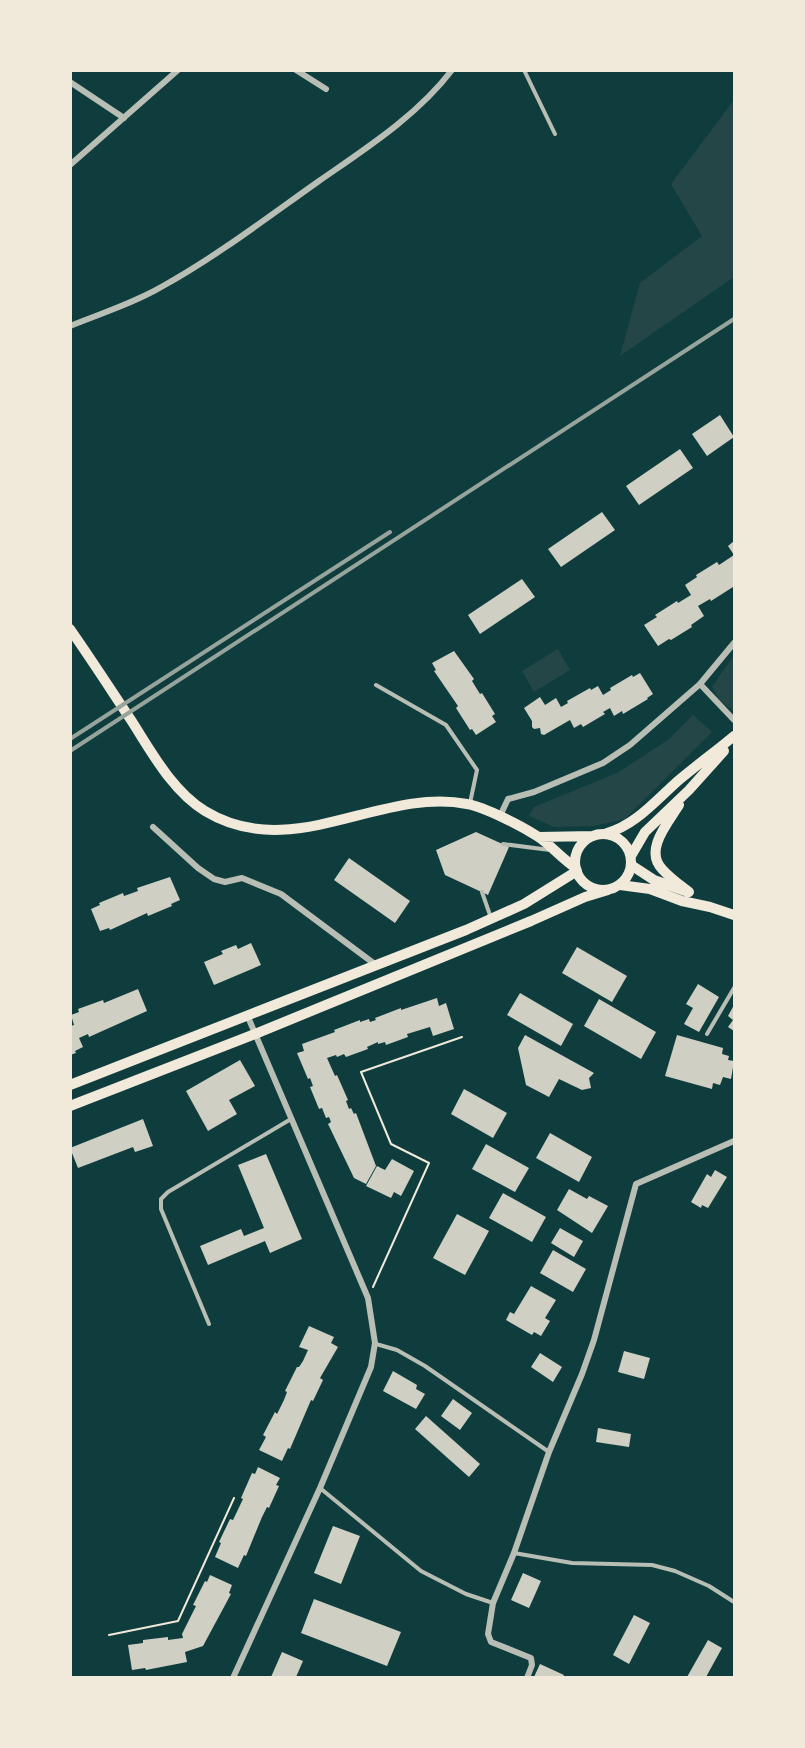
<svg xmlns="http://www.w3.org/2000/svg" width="805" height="1748" font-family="Roboto,sans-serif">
  <rect width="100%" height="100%" fill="#0f3d3e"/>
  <path fill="#244646" d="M734,100V277L620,356L640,283L702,236L671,184Z
    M558,649L570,670L534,692L522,671Z
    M734,655V709L733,711L719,699L712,687Z
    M693,715L712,732L625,819L593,826L554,827L529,816L534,807L617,773L668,740Z"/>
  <path fill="#cfcfc3" d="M720,415L734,437L707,456L692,434Z
    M680,449L693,468L639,505L626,486Z
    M602,512L615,530L561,567L548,549Z
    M734,541L733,587L711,601L710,599L698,606L704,616L691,625L692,627L671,640L669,639L658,646L644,625L657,617L655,615L677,601L678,603L691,595L685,585L697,577L696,575L717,562L719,565L734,555L728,546Z
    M522,579L535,597L480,634L468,615Z
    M454,651L474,679L472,681L480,694L482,693L495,714L492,716L496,722L476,735L472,729L470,730L456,708L458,706L434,671L436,670L432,663Z
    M640,673L653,694L647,698L648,699L623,714L622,711L614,716L610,708L603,712L605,714L583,727L581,724L574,728L570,720L544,735L541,734L540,728L534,729L532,727V721L524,708L540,697L545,705L556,698L561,707L568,703L567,701L590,688L591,690L598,686L603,695L611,690L610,688L632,675L633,677Z
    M476,832L509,847L488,895L445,875L436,850Z
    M349,858L410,901L395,923L334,880Z
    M170,877L180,900L171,904L172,906L148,916L147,913L110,930L109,928L100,931L91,909L100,905L99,903L123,893L124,896L138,891L137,888Z
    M251,943L261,965L214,985L204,962L223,954L221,951L236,945L238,949Z
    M577,947L627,976L612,1002L562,973Z
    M698,984L719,997L699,1032L684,1024L693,1008L686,1004Z
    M138,989L147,1011L89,1037L88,1034L79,1038L83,1047L75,1051L76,1053L70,1055V1026L74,1025L71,1015L79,1012L78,1009L103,1000L104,1003Z
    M520,993L573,1024L561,1046L507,1015Z
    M437,998L439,1006L446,1003L454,1029L433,1036L430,1027L407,1034L408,1037L386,1045L385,1042L378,1044V1042L367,1047L368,1049L346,1057L344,1054L337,1057L336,1055L327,1058L335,1076L337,1075L348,1100L346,1101L349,1109L351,1108L354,1114L356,1113L376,1166L366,1184L354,1178L328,1124L331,1122L329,1117L326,1118L322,1108L319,1109L310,1087L313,1086L310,1078L308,1079L297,1053L304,1051L302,1044L335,1032L334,1030L360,1020V1022L369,1019L370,1022L376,1020L375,1018L401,1008V1010Z
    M599,999L656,1032L641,1059L584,1026Z
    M734,1005V1031L728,1027L733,1020L728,1016Z
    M525,1035L594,1073L589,1078L591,1088L582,1090L559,1079L549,1097L526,1085L518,1048Z
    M677,1035L723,1048L722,1054L729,1056L728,1060L734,1061L731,1079L723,1077L720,1085L713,1083L712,1089L665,1076Z
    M240,1060L255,1086L229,1100L237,1114L208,1131L186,1091Z
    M464,1089L507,1113L493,1138L451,1114Z
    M143,1119L153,1146L135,1152L133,1147L78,1168L70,1148Z
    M550,1133L592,1157L579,1182L536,1158Z
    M486,1144L529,1168L515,1192L472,1169Z
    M266,1154L302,1239L270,1253L265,1241L208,1265L200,1246L241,1229L244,1236L264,1228L238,1165Z
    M392,1159L414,1171L401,1196L394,1192L391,1198L366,1186L377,1166L385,1170Z
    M715,1170L727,1177L708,1208L702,1205L701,1208L691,1202L707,1174L711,1177Z
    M569,1189L587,1199L589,1196L608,1206L592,1233L557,1210Z
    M503,1193L546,1217L532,1242L489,1218Z
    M457,1214L489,1231L465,1275L433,1258Z
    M560,1228L583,1241L574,1257L551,1243Z
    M553,1250L586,1269L573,1292L540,1273Z
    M531,1286L556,1300L545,1318L550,1321L541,1336L534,1332L532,1335L506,1320L510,1312L514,1314Z
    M309,1326L334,1337L331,1343L338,1347L320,1378L323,1380L313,1401L311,1400L290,1449L288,1448L282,1461L259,1450L266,1437L263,1435L275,1412L277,1414L284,1400L287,1392L285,1391L297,1367H299L303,1361L308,1350L299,1347Z
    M624,1351L650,1358L644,1379L618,1372Z
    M540,1353L562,1367L553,1382L531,1367Z
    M393,1371L417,1385L416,1389L425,1394L416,1409L383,1391Z
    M453,1399L472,1413L460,1430L441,1416Z
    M426,1416L480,1464L469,1477L415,1429Z
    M598,1428L631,1434L629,1447L596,1442Z
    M258,1467L280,1478L276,1485L279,1486L269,1508L267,1507L262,1517L246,1556L244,1555L238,1568L215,1557L221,1543L219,1542L230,1519L233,1520L243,1499L241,1498L252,1473L255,1474Z
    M333,1526L360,1536L341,1584L314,1573Z
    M523,1573L541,1581L529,1608L511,1600Z
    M210,1575L232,1585L229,1593L231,1594L203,1646L185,1652L187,1662L146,1670L145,1668L132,1670L128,1645L143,1643V1640L168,1637V1640L183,1638L182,1634L196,1606L193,1605L205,1581L207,1582Z
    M314,1599L401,1632L387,1666L301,1633Z
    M634,1615L650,1623L629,1664L613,1655Z
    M708,1640L722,1648L706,1677H687Z
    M282,1652L303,1661L296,1677H271Z
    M540,1664L564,1675L563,1677H534Z"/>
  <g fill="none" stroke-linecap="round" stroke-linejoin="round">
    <path stroke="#f1e9da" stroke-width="2" d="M373,1287L429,1163L391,1144L361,1072L462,1037
      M109,1635L178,1621L234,1498"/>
    <path stroke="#b8beb3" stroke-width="4" d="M524,70L555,134
      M376,685L446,725L477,770L470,803
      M503,844L550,850
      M482,892L491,918
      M707,1034L734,988
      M209,1324L161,1209V1199L168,1192L291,1119
      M376,1344L397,1350L425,1366L549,1452
      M320,1488L421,1571L466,1594L493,1603
      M514,1553L572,1563L652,1565L675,1571L709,1586L734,1602"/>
    <path stroke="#b8beb3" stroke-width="6" d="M296,70L326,89
      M70,82L124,118
      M70,165L178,70
      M70,326C102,313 134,303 163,286C217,256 268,217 319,181C365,149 417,116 452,70
      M700,684L734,720
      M500,816L508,799L534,792L603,763L630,745L700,684L734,643
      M153,827L198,868L214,879L225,882L242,878L281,894L376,965
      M233,1678L320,1488L371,1367L375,1343L368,1298L248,1017
      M527,1678L532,1665L531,1658L491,1642L488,1634L493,1603L514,1553L549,1452L582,1374L594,1340L636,1184L734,1141"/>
    <path stroke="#f1e9da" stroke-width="10" d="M631,865L654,880L688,892
      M620,885L650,889L682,901L710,907L734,915"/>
    <path stroke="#f1e9da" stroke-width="10" d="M70,629C91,659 111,690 131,720C151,751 172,791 205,811C292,864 380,787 467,804C485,807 521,826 537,836C550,844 562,859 576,868
      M679,805C668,823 643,851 663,870C670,878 680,885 689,892
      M607,833C636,825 656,800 679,780C697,765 716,751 734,736
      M575 862a28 28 0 1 1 56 0a28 28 0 1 1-56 0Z
      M539,837L593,836
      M631,856L645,832L689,790L724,751
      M70,1085L466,930L524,904L577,871
      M70,1106L255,1034L531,921L585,897L608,890"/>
    <path stroke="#97a49c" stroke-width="4" d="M70,739L390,532
      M70,751L734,319"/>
  </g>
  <rect width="805" height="1748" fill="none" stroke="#f1e9da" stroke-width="144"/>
</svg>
